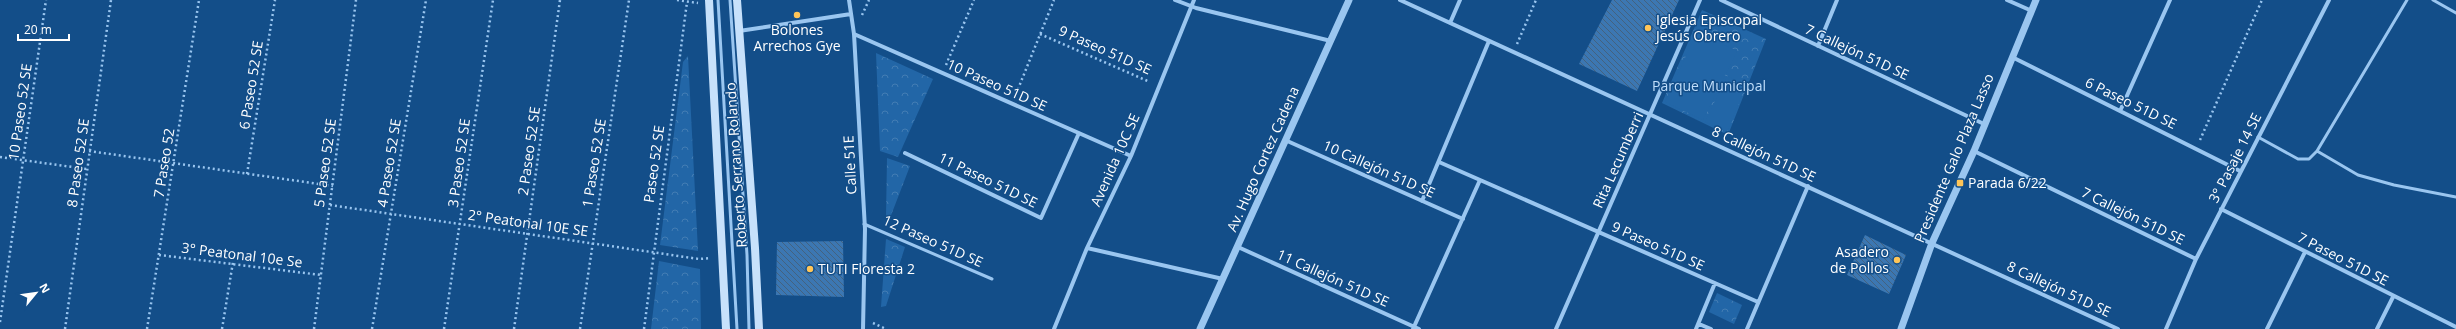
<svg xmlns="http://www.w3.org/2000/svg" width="2456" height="329" font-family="'Open Sans',sans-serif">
  <defs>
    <pattern id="park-crowns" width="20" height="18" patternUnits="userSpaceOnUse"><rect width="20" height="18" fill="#2266a7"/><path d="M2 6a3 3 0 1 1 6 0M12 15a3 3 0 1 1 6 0" fill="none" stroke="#437db4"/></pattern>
    <pattern id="building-back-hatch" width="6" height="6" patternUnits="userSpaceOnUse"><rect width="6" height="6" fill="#3c77b2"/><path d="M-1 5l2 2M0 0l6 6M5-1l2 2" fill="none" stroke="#44627f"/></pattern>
  </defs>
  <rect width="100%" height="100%" fill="#134e89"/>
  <path fill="url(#park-crowns)" d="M1702,10L1766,39L1728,135L1662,103Z
    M876,53L933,79L898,157L880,151Z
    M688,56L698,251L660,245L683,62Z
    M887,158L910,166L890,218L886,217Z
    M886,239L905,247L886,306L881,307Z
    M659,261L700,269L701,329H651Z
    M1717,293L1742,305L1734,324L1709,312Z"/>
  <path fill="#2266a7" d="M1697,32L1737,51L1703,120L1665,102Z
    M1727,76L1746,85L1727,132L1705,122Z"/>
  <path fill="url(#building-back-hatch)" d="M1612,0H1679L1637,91L1579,64Z
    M1865,235L1906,255L1889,294L1847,275Z
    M843,241L844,297L776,295L777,242Z"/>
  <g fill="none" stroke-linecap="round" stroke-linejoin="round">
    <path stroke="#9ac6f0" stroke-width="2.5" stroke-dasharray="2 3" stroke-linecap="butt" d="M677,0L698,3
      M862,15L869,0
      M1040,34L1150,82
      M1517,44L1536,0
      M946,65L974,0
      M1016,94L1054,0
      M2200,140L2262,0
      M89,151L333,186
      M0,157L87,169
      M247,174L275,0
      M330,205L699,259L711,258
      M159,255L321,275
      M0,322L46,0
      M873,323L886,329
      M65,329L111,0
      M147,329L199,0
      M222,329L233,262
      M314,329L356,0
      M372,329L426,0
      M444,329L493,0
      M514,329L560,0
      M580,329L629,0
      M644,329L687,2"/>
    <path stroke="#9ac6f0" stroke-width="3" d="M718,0L737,329
      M730,0L747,255L749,329
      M2433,0L2456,13
      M2258,137L2298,159H2309L2317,151L2407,0
      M2317,151L2358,175L2394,185L2456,197
      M864,224L992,279"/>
    <path stroke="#9ac6f0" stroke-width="4" d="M849,0L854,34L865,229L863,329
      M1175,0L1196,8L1331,41
      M1400,0L2118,329
      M1721,0L1984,124
      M2007,0L2032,11
      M1450,23L1460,0
      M739,31L851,14
      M854,34L1131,156
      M1818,46L1837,0
      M2012,57L2240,171
      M2121,109L2170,0
      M1285,140L1463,219
      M1974,151L2196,259
      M905,153L1041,218L1079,133
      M1439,162L1758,302
      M1422,201L1489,41
      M2221,209L2456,327
      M1238,247L1419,329
      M1087,248L1223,279
      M1699,324L1711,329
      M1054,329L1087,248L1131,156L1194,0
      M1413,329L1480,180
      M1556,329L1700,0
      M1696,329L1715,283
      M1747,329L1808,186
      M2166,329L2196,259L2329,0
      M2267,329L2305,252
      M2377,329L2393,297"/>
    <path stroke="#9ac6f0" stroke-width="7" d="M1200,329L1349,0
      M1901,329L1932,243L1974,151L2036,0"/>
    <path stroke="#c7e1fb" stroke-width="8" d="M709,0L726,329
      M737,0L755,248L759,329"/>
  </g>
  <g fill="#ffc558" stroke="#134e89" stroke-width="1.5">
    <circle cx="797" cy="15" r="4"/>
    <circle cx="1648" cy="28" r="4"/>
    <rect x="1956" y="179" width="8" height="8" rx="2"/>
    <circle cx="1897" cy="260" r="4"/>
    <circle cx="810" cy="269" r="4"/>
  </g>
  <g text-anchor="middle" stroke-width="3" stroke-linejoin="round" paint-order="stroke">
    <g font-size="14" fill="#fff" stroke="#134e89" text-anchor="start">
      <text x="1656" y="25">Iglesia Episcopal<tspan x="1656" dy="16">Jesús Obrero</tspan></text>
      <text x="797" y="35" text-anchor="middle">Bolones<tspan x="797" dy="16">Arrechos Gye</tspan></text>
      <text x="1968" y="188">Parada 6/22</text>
      <text x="1889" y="257" text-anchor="end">Asadero<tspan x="1889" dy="16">de Pollos</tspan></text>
      <text x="818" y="274">TUTI Floresta 2</text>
    </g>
    <g font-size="14" fill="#fff" stroke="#134e89">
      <text transform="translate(1105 50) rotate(24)" y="5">9 Paseo 51D SE</text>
      <text transform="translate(1857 52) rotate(25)" y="5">7 Callejón 51D SE</text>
      <text transform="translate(251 85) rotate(-81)" y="5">6 Paseo 52 SE</text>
      <text transform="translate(997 85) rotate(24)" y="5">10 Paseo 51D SE</text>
      <text transform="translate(2131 103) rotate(26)" y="5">6 Paseo 51D SE</text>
      <text transform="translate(20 112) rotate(-82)" y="5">10 Paseo 52 SE</text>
      <text transform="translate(529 151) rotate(-82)" y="5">2 Paseo 52 SE</text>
      <text transform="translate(1764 154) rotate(25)" y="5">8 Callejón 51D SE</text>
      <text transform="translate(1954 158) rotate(-67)" y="5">Presidente Galo Plaza Lasso</text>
      <text transform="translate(2235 158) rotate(-63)" y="5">3° Pasaje 14 SE</text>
      <text transform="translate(1263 159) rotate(-66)" y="5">Av. Hugo Cortez Cadena</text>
      <text transform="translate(1115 160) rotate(-66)" y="5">Avenida 10C SE</text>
      <text transform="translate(1618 160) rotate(-66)" y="5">Rita Lecumberri</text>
      <text transform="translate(78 163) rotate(-82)" y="5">8 Paseo 52 SE</text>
      <text transform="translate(164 163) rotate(-81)" y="5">7 Paseo 52</text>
      <text transform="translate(325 163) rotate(-82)" y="5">5 Paseo 52 SE</text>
      <text transform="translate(389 163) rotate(-81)" y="5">4 Paseo 52 SE</text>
      <text transform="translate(459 163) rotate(-82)" y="5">3 Paseo 52 SE</text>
      <text transform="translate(594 163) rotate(-81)" y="5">1 Paseo 52 SE</text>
      <text transform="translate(654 164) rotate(-82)" y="5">Paseo 52 SE</text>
      <text transform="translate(736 165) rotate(-94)" y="5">Roberto Serrano Rolando</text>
      <text transform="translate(850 165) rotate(-93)" y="5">Calle 51E</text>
      <text transform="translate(1379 169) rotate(24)" y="5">10 Callejón 51D SE</text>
      <text transform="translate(988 180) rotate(26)" y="5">11 Paseo 51D SE</text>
      <text transform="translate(2133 216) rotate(26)" y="5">7 Callejón 51D SE</text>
      <text transform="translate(528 223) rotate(8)" y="5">2° Peatonal 10E SE</text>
      <text transform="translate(933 241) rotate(24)" y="5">12 Paseo 51D SE</text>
      <text transform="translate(1658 246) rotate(24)" y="5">9 Paseo 51D SE</text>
      <text transform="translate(242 255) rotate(7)" y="5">3° Peatonal 10e Se</text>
      <text transform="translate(2343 259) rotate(27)" y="5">7 Paseo 51D SE</text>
      <text transform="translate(1333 278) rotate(24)" y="5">11 Callejón 51D SE</text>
      <text transform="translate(2059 289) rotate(25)" y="5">8 Callejón 51D SE</text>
    </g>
    <g font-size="14" fill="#c0defb" stroke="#134e89">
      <text x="1709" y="91">Parque Municipal</text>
    </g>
  </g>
  <g transform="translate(36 293) rotate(61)" stroke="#134e89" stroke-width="3" paint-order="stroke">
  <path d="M0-3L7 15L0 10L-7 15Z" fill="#ffffff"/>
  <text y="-6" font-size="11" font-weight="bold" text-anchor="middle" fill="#ffffff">N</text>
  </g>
  <path d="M18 34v6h51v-6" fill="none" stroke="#ffffff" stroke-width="2"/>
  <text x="24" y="34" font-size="12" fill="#ffffff" stroke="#134e89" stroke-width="3" paint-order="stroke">20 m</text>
</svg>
